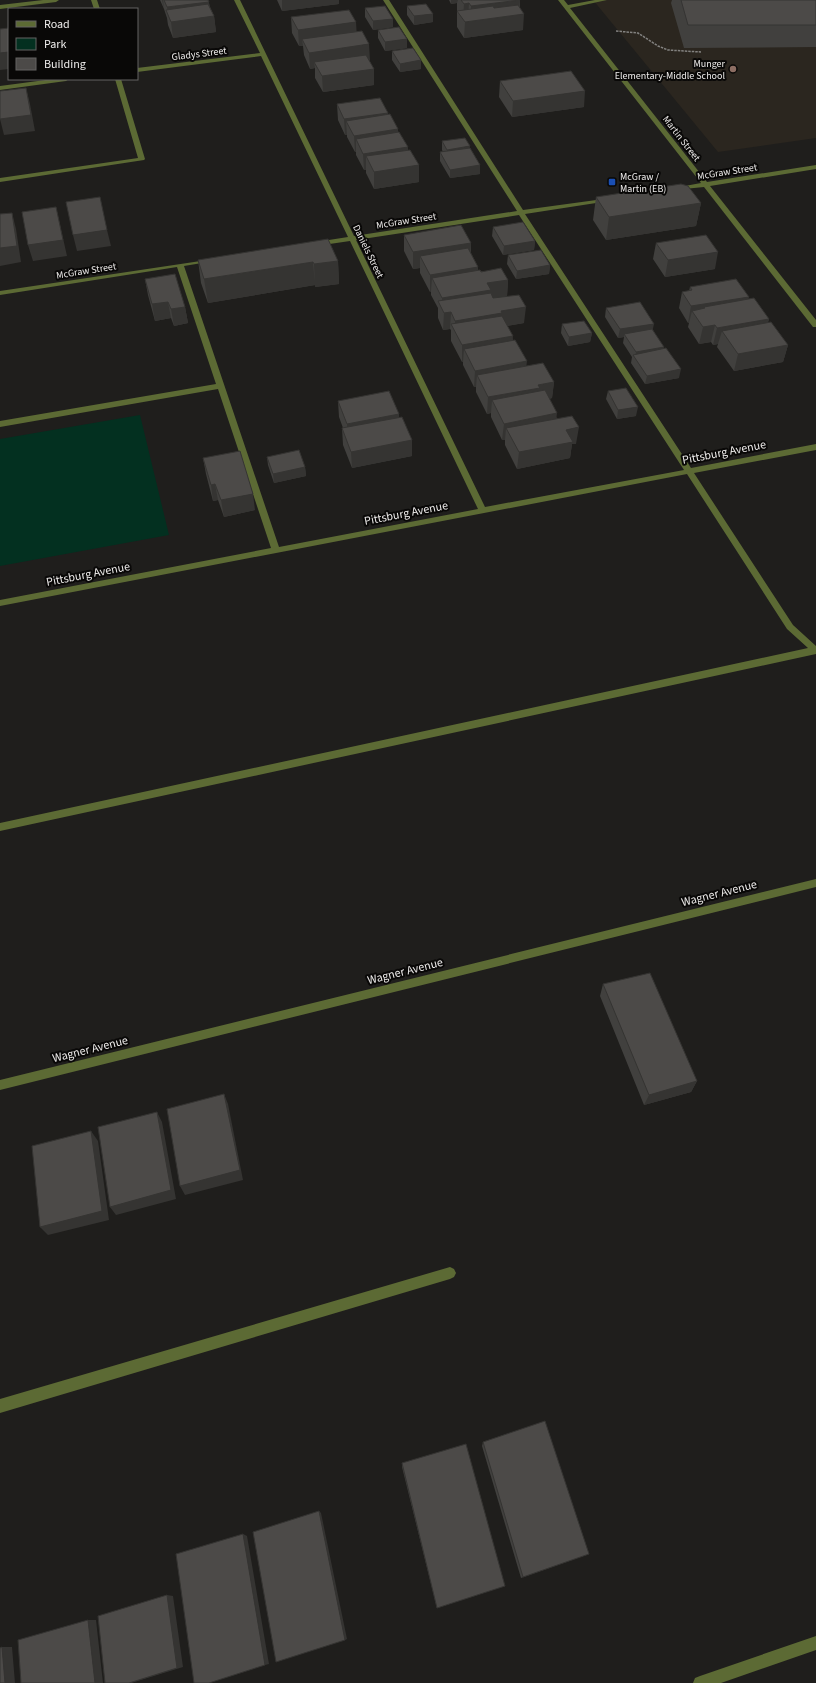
<svg xmlns="http://www.w3.org/2000/svg" width="816" height="1683" font-family="'Source Sans 3',sans-serif">
  <rect width="100%" height="100%" fill="#1f1e1c"/>
  <path fill="#2b261f" d="M593,0H816V138L718,152Z"/>
  <path fill="#033020" d="M140,415L169,535L0,566V439Z"/>
  <g fill="none" stroke-linecap="round" stroke-linejoin="round">
    <path stroke="#838280" stroke-width="1.5" stroke-dasharray="2.5 1" stroke-linecap="butt" d="M616,31L638,33L658,46L668,50L701,52"/>
    <path fill="#5c6a34" fill-rule="evenodd" d="M43,0H59L56,2L0,9V5Z
      M91,0H97L100,9H94Z
      M234,0H240L354,236L517,211L383,0H389L523,210L611,198L612,199L609,201L525,214L691,468L816,444V450L694,473L793,625L816,646V654L0,831V823L808,648L787,629L687,474L0,606V600L271,548L218,389L0,427V421L216,384L177,267L0,295V291L214,259V261L184,266L279,547L478,509L350,241L316,246L313,244L316,242L348,237L261,56L137,72V68L260,53ZM519,215L684,470L485,507L356,240Z
      M558,0H564L568,5L595,0H607L570,8L707,182L816,165V169L710,186L816,320V327H813L704,187L674,190V188L701,183Z
      M53,79H69L66,81L0,90V86Z
      M115,79H121L145,159L144,160L0,182V178L138,158Z
      M816,879V887L0,1090V1080Z
      M450,1267L454,1269L456,1273L454,1277L450,1279L0,1413V1399Z
      M816,1636V1650L721,1683H693L695,1678L700,1676Z"/>
  </g>
  <path fill="#41403e" d="M160,0H208L210,7L214,16L216,32L173,38L168,25L167,18L164,9Z
    M277,0H339V4L282,11Z
    M449,0H520V8L523,30L464,38L457,27V3L451,4Z
    M672,0H816V47L684,48L671,3Z
    M407,6L433,22L414,25L407,15Z
    M365,8L393,27L373,30L365,17Z
    M291,17L357,32L370,60H369L374,69V85L323,92L315,78V68L310,69L304,55L303,46H299L292,33Z
    M378,30L407,48L385,51L378,38Z
    M392,51L421,60V69L400,72L392,60Z
    M500,81L584,107L512,117L499,97Z
    M337,104L388,113V115L398,129V132L408,150L419,182L374,189L366,173V170H364L356,155V152H355L347,137V135H345L338,120Z
    M442,141L470,148L480,165V174L450,178L440,161V152H443L442,150Z
    M596,197L701,203L696,226L606,240L593,220Z
    M493,227L535,241L534,250L503,255L492,236Z
    M404,235L471,243V253L478,267V270L508,280L507,296L524,323L507,326L513,340L526,366L554,382L552,398L549,399L557,419L576,444H572L570,458L517,469L505,445V440H502L491,417V413L487,414L476,392V387H474L463,365V362H462L451,341V330L450,329L443,330L438,318V308L431,295V291L430,292L420,273V268L413,269L404,251Z
    M656,243L715,269L665,277L653,259Z
    M508,255L550,265L549,274L516,279L507,264Z
    M198,260L338,261L339,284L315,287V285L208,303L201,283Z
    M145,279L185,307L188,323L174,326L171,318L155,321L148,295Z
    M690,287L749,299L769,319L768,322L788,345L783,362L734,371L717,347L718,344L713,345L711,342L699,344L688,327L689,323H688L679,308L682,292L689,291Z
    M606,308L653,330L679,378L645,384L631,363L632,357L623,343L624,337L618,338L605,317Z
    M562,324L592,333L590,342L568,346L561,333Z
    M608,391L636,416L617,419L606,399Z
    M338,401L399,414V417L412,440V456L352,468L343,445L342,428H343L339,417Z
    M267,457L305,467L306,476L274,483L268,465Z
    M203,458L255,510L224,517L218,500L213,501L206,474Z
    M603,984L697,1081L691,1092L644,1105L600,996Z
    M483,1442L589,1554L521,1578L482,1446Z
    M402,1463L505,1586L437,1608L402,1467Z"/>
  <path fill="#353432" d="M162,0H163L164,9Z
    M282,0H339V4L282,11Z
    M451,0H458L457,3L451,4Z
    M520,0L519,15L524,14L523,30L464,38L465,22L471,21V6Z
    M209,2L211,17L214,16L216,32L173,38L171,22L168,15L167,7Z
    M469,3L468,19H463L464,4Z
    M433,14V22L414,25V16Z
    M393,19V27L373,30V21Z
    M356,22L357,38L302,39L303,46H299L298,30Z
    M407,39V48L385,51V42Z
    M369,44L370,60L317,68L314,62L315,68L310,69L309,53Z
    M9,52V69L0,70V53Z
    M421,60V69L400,72V64Z
    M374,69V85L323,92L322,76Z
    M26,88L30,104L35,131L4,135L0,119Z
    M585,91L584,107L512,117L513,101Z
    M388,113V129L346,121L347,135H345L344,119Z
    M398,129V146L356,139V152H355L354,136Z
    M470,146L469,155L447,158V150Z
    M408,147V164L366,156V170H364L363,154Z
    M419,165V182L374,189V172Z
    M480,165V174L450,178V170Z
    M701,203L696,226L606,240L609,217Z
    M56,207L67,256L33,261L28,245Z
    M12,213L16,229L21,262L0,266V248Z
    M107,230L111,246L77,251L73,235Z
    M535,241L534,250L503,255L504,246Z
    M471,243L470,259L420,256V268L413,269V252Z
    M718,252L715,269L665,277L668,260Z
    M338,261L339,284L315,287L314,264Z
    M313,262L315,285L208,303L204,279Z
    M550,265L549,274L516,279L517,271Z
    M478,267L477,283L432,278L431,291L430,292V275Z
    M508,280L507,297L490,306L451,313L450,329L443,330L444,313L442,308V298L487,283Z
    M749,297L745,314L705,308L704,307L701,321L692,311L689,323H688L691,306Z
    M168,302L171,318L155,321L152,304Z
    M185,307L188,323L174,326L171,309Z
    M526,307L524,323L501,327L455,331V321L501,311Z
    M769,319L765,335L722,331L718,344L713,345L717,328Z
    M654,324L652,333L624,334V337L618,338L620,329Z
    M715,325L711,342L699,344L703,327Z
    M592,333L590,342L568,346L569,337Z
    M513,336L512,353L464,349L463,362H462V345Z
    M788,345L783,362L734,371L738,354Z
    M664,347L662,355L635,358L636,352Z
    M527,361L525,378L477,375L476,387H474L475,371Z
    M681,369L679,378L645,384L647,376Z
    M554,382L552,398L539,401L492,400L491,413L487,414L488,397L538,385Z
    M638,407L636,416L617,419L618,410Z
    M557,413L555,430L506,428L505,440H502L504,424Z
    M399,414L400,431L348,440L347,424Z
    M579,427L576,444H572L570,458L517,469L519,452L566,430Z
    M412,440V456L352,468L351,452Z
    M305,467L306,476L274,483L273,474Z
    M215,484L218,500L213,501L211,485Z
    M253,494L255,510L224,517L221,500Z
    M697,1081L691,1092L644,1105L649,1095Z
    M224,1094L228,1104L243,1180L185,1195L180,1186Z
    M157,1112L162,1122L176,1199L116,1215L110,1207Z
    M91,1131L98,1141L109,1220L48,1235L40,1227Z
    M319,1511L321,1513L347,1639L345,1640Z
    M243,1534L247,1536L269,1664L265,1665Z
    M167,1595L173,1596L183,1667L131,1683H129Z
    M88,1620H96L103,1683H95Z
    M2,1647H12L15,1683H5Z"/>
  <path fill="#4c4a48" stroke="#353432" d="M164,0H208L209,2L167,7Z
    M461,0H520L471,6L469,3L464,4Z
    M681,0H816V25H688Z
    M208,4L214,16L171,22L166,10Z
    M426,4L433,14L414,16L407,6Z
    M518,5L524,14L465,22L457,11L493,6L494,8Z
    M385,6L393,19L373,21L365,8Z
    M349,10L356,22L298,30L291,17Z
    M399,27L407,39L385,42L378,30Z
    M9,28V52L0,53V29Z
    M362,31L369,44L309,53L302,39Z
    M413,48L421,60L400,64L392,51Z
    M366,55L374,69L322,76L314,62Z
    M571,71L585,91L513,101L500,81Z
    M26,88L31,115L0,119V91Z
    M380,98L388,113L344,119L337,104Z
    M390,114L398,129L354,136L346,121Z
    M399,132L408,147L363,154L356,139Z
    M465,138L470,146L447,150L442,141Z
    M470,148L480,165L450,170L440,152Z
    M410,150L419,165L374,172L366,156Z
    M681,184L688,186L701,203L609,217L596,197Z
    M100,197L107,230L73,235L66,202Z
    M56,207L63,240L28,245L22,212Z
    M12,213L17,246L0,248V214Z
    M523,222L535,241L504,246L493,227Z
    M461,225L471,243L413,252L404,235Z
    M706,235L718,252L668,260L656,243Z
    M328,239L338,261L314,264L313,262L204,279L198,260Z
    M468,248L478,267L430,275L420,256Z
    M541,250L550,265L517,271L508,255Z
    M501,268L508,280L487,283L491,290L442,298L432,278L480,270L481,272Z
    M175,274L185,307L171,309L168,302L152,304L145,279Z
    M736,279L749,297L691,306L682,292L692,290L690,287Z
    M491,293L493,298L519,295L526,307L501,311L502,313L455,321L451,312L444,313L438,301Z
    M754,298L769,319L717,328L715,325L703,327L692,311L705,308L704,307Z
    M640,302L654,324L620,329L606,308Z
    M502,316L513,336L462,345L451,324Z
    M584,321L592,333L569,337L562,324Z
    M771,322L788,345L738,354L722,331Z
    M652,329L664,347L636,352L624,334Z
    M515,340L527,361L475,371L464,349Z
    M666,348L681,369L647,376L633,355Z
    M543,363L554,382L538,385L540,388L488,397L477,375Z
    M626,388L638,407L618,410L608,391Z
    M545,390L557,413L504,424L492,400Z
    M389,391L399,414L347,424L338,401Z
    M572,416L579,427L566,430L573,442L519,452L506,428Z
    M402,417L412,440L351,452L342,428Z
    M299,450L305,467L273,474L267,457Z
    M240,451L253,494L221,500L215,484L211,485L203,458Z
    M650,973L697,1081L649,1095L603,984Z
    M224,1094L240,1170L180,1186L167,1109Z
    M157,1112L171,1190L110,1207L98,1127Z
    M91,1131L102,1211L40,1227L32,1146Z
    M545,1421L589,1554L523,1577L483,1442Z
    M466,1444L505,1586L437,1608L402,1463Z
    M319,1511L345,1640L276,1662L253,1532Z
    M243,1534L265,1665L209,1683H194L176,1554Z
    M167,1595L177,1668L129,1683H105L98,1616Z
    M88,1620L95,1683H21L18,1640Z
    M2,1647L5,1683H0V1648Z"/>
  <circle fill="#8d6e63" stroke="#090807" stroke-width="1.5" cx="733" cy="69" r="4"/>
  <rect fill="#1a4fb4" stroke="#090807" stroke-width="1.5" x="608" y="178" width="8" height="8" rx="2"/>
  <g text-anchor="middle" stroke-width="4" stroke-linejoin="round" paint-order="stroke">
    <g font-size="10" fill="#eeeceb" stroke="#090807">
      <text transform="translate(199 53) rotate(-7)" y="4">Gladys Street</text>
      <text transform="translate(682 138) rotate(52)" y="4">Martin Street</text>
      <text transform="translate(727 171) rotate(-9)" y="4">McGraw Street</text>
      <text transform="translate(406 220) rotate(-9)" y="4">McGraw Street</text>
      <text transform="translate(369 251) rotate(64)" y="4">Daniels Street</text>
      <text transform="translate(86 270) rotate(-9)" y="4">McGraw Street</text>
    </g>
    <g font-size="10" fill="#eeeceb" stroke="#090807" text-anchor="end">
      <text x="725" y="67">Munger<tspan x="725" dy="12">Elementary-Middle School</tspan></text>
      <text x="620" y="180" text-anchor="start">McGraw /<tspan x="620" dy="12">Martin (EB)</tspan></text>
    </g>
    <g font-size="12" fill="#eeeceb" stroke="#090807">
      <text transform="translate(724 452) rotate(-11)" y="4">Pittsburg Avenue</text>
      <text transform="translate(406 513) rotate(-11)" y="4">Pittsburg Avenue</text>
      <text transform="translate(88 574) rotate(-11)" y="4">Pittsburg Avenue</text>
      <text transform="translate(719 893) rotate(-14)" y="4">Wagner Avenue</text>
      <text transform="translate(405 971) rotate(-14)" y="4">Wagner Avenue</text>
      <text transform="translate(90 1049) rotate(-14)" y="4">Wagner Avenue</text>
    </g>
  </g>
  <rect x="8" y="8" width="130" height="72" fill="#090807" stroke="#656362"/>
  <rect x="16" y="21" width="20" height="6" fill="#5c6a34" stroke="#656362"/>
  <text x="44" y="28" font-size="12" fill="#eeeceb">Road</text>
  <rect x="16" y="38" width="20" height="12" fill="#033020" stroke="#656362"/>
  <text x="44" y="48" font-size="12" fill="#eeeceb">Park</text>
  <rect x="16" y="58" width="20" height="12" fill="#4c4a48" stroke="#656362"/>
  <text x="44" y="68" font-size="12" fill="#eeeceb">Building</text>
</svg>
